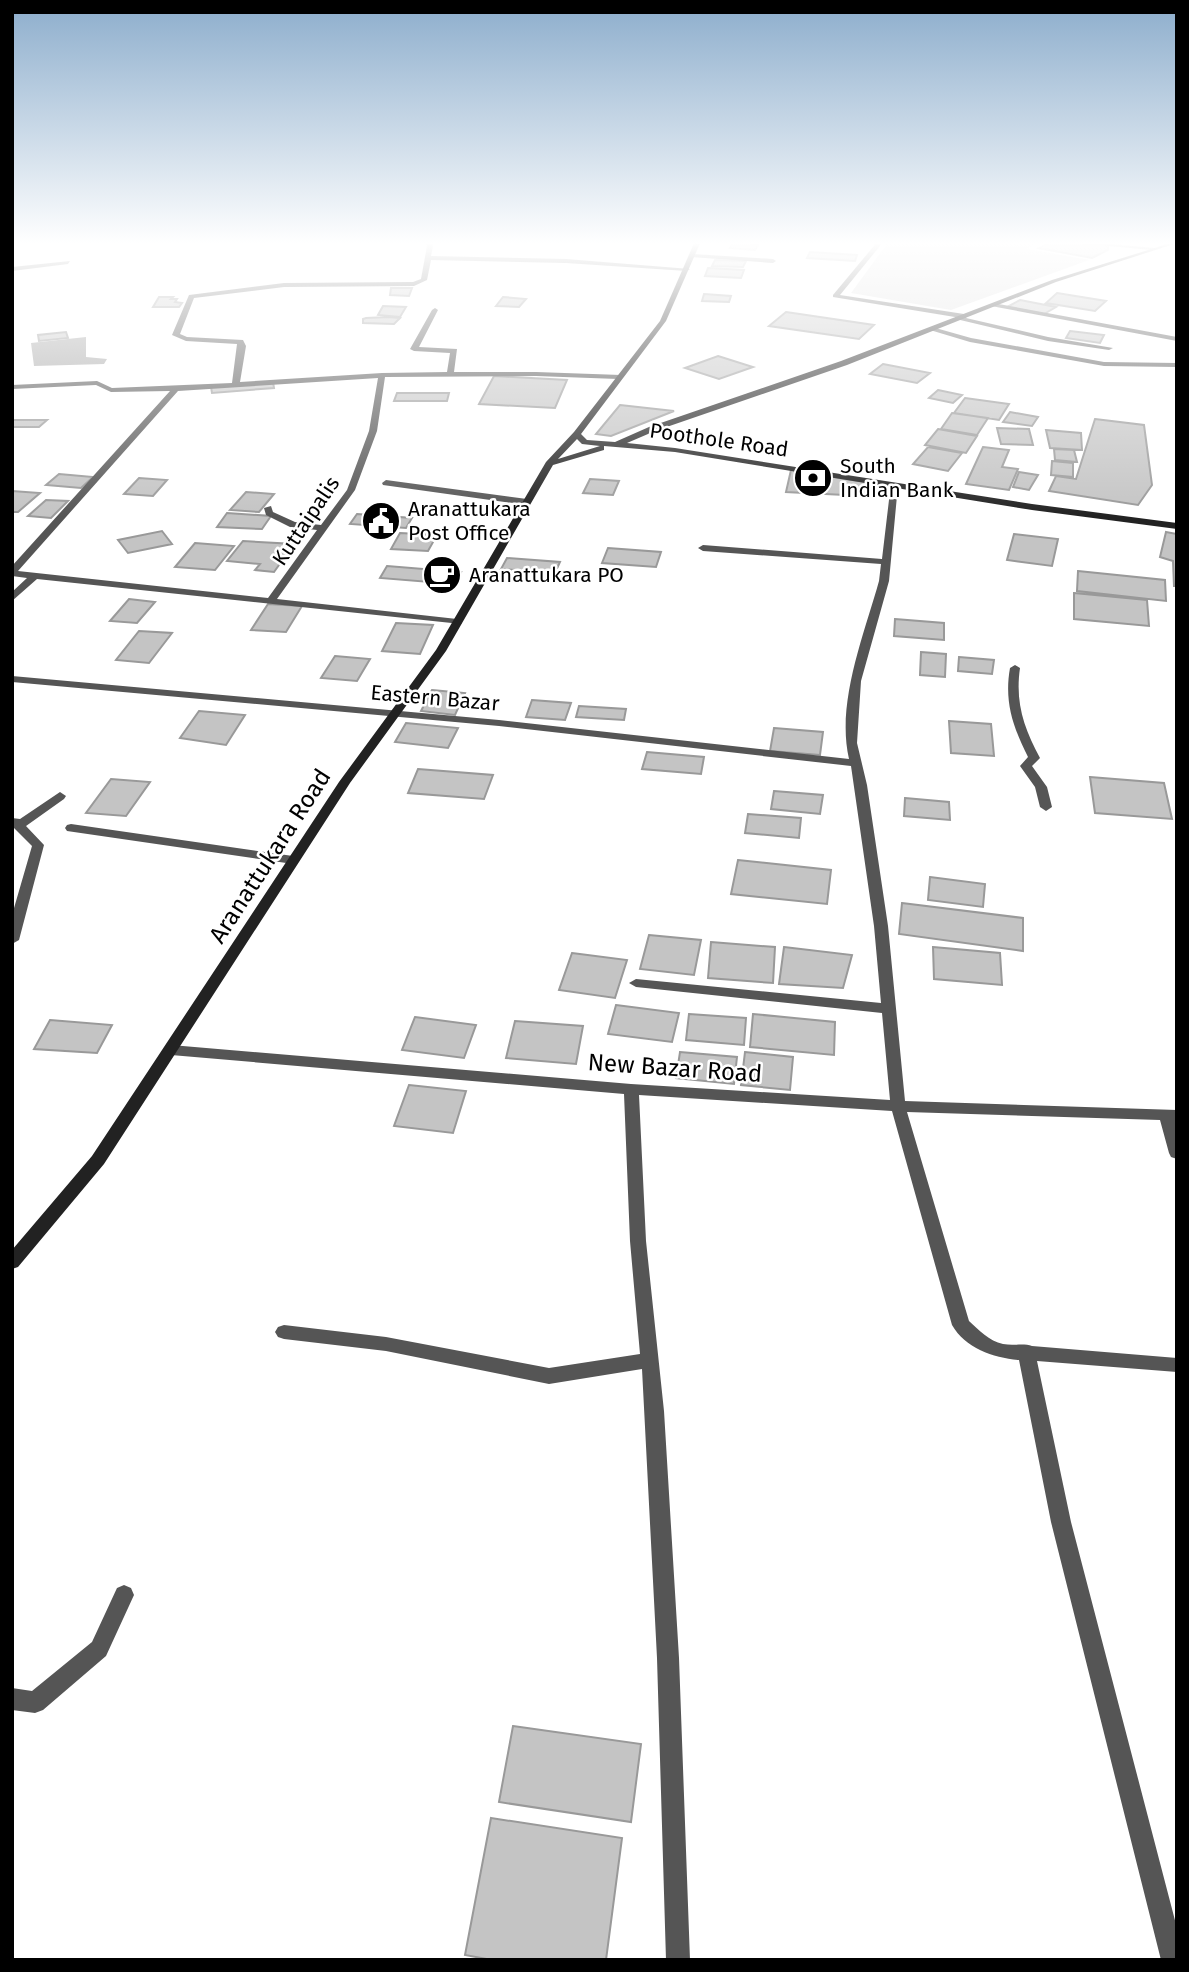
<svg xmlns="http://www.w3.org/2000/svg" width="1189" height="1972" font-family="'Fira Sans',sans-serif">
  <rect width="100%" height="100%" fill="#fff"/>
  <path fill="#dcdcdc" d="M889,241H1039L1027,249L1089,260L951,310L851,293Z"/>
  <path fill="#a3a3a3" d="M86,337V357L107,359L104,364L34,366L31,343Z"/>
  <path fill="#c4c4c4" stroke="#999" stroke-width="2" d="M1054,241L1108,246V250L1092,258L1039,248Z
    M733,243L759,244L755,250L730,248Z
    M810,252L857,255L855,261L807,258Z
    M715,260L746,261L743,267L712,266Z
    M708,268L744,270L741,278L705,276Z
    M391,288H412L409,296L390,295Z
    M1057,293L1106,301L1095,311L1046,303Z
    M704,294L731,296L729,302L702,301Z
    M159,297H173L171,299H177L175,302L182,303L179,307H153Z
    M503,297L526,299L519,307L496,306Z
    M1020,300L1056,307L1044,314L1007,307Z
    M383,306L406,307L400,317L378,315Z
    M786,312L874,325L859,339L769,326Z
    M388,317L400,318L394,324L363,323V319L366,318Z
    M1070,331L1104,335L1100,343L1066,338Z
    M66,332L68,338L39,341L38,335Z
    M718,356L753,367L719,379L685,368Z
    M883,364L930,373L917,383L870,374Z
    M494,376L567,380L555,408L479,404Z
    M273,382L274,388L212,393L211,387Z
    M938,390L962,395L953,403L929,398Z
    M397,393H449L447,401H394Z
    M965,398L1009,404L999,420L954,413Z
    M620,405L674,411L611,436L596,434Z
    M1010,412L1038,417L1032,426L1003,422Z
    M952,413L988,418L977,435L941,429Z
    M1095,419L1144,425L1152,485L1138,505L1049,491L1056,476L1076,479Z
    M12,420H47L39,427H12Z
    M997,428L1029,429L1033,445L1001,444Z
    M938,429L977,436L966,453L925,445Z
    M1046,430L1081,433L1082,450L1050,448Z
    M928,447L962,453L948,471L913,464Z
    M983,447L1009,450L1002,467L1018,469L1009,490L966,484Z
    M1054,449L1074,450L1077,462L1055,460Z
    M1052,461L1073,463V477L1051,475Z
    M791,470L883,485L884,497L786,492Z
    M1019,472L1038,475L1029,490L1013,487Z
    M59,474L93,477L81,488L46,485Z
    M139,478L167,480L153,496L124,494Z
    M590,479L619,481L613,495L583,493Z
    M12,491L40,493L18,512H12Z
    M246,492L274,494L259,512L230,510Z
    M46,500L68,501L51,518L28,516Z
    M227,513L271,516L262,529L217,527Z
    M357,514L412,518L406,528L350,524Z
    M162,531L172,544L128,553L118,540Z
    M1166,532L1177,534V586H1174L1173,561L1160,557Z
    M400,533L437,535L428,551L391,549Z
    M1014,534L1058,539L1052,566L1007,560Z
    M243,541L294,544L274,572L255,570L260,564L227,561Z
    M195,543L234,546L215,570L175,567Z
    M608,548L661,552L656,567L602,563Z
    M507,558L560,562L555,573L501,569Z
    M387,566L461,572L454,584L380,578Z
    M1078,571L1165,580L1166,601L1077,591Z
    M1074,593L1147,600L1149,626L1074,619Z
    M129,599L155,602L137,623L110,621Z
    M268,604L302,606L286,632L251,630Z
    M895,619L944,623V640L894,636Z
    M396,623L433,625L420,654L382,651Z
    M139,631L172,633L149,663L116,660Z
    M921,652L946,654L945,677L920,675Z
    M335,656L370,659L357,681L321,678Z
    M959,657L994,660L992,674L958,671Z
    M432,690L465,693L455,715L421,711Z
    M532,700L571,703L565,720L526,717Z
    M579,706L626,709L624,720L576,717Z
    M199,711L245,715L226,745L180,738Z
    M949,721L991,724L994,756L951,753Z
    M406,723L458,728L448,748L395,742Z
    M774,728L823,732L820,755L770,751Z
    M647,752L704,757L701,774L642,769Z
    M418,769L493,775L484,799L408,793Z
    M1090,777L1164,783L1172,819L1095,813Z
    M111,779L150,782L126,816L86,813Z
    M774,791L823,795L820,814L771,809Z
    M905,798L949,802L950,820L904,816Z
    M748,814L801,818L799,838L745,833Z
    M738,860L831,870L827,904L731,894Z
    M930,877L985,884L983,907L928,900Z
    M902,903L1023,918V951L899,934Z
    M649,935L701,940L694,975L640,969Z
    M711,942L775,947L773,983L708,978Z
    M784,947L852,955L843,988L779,984Z
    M933,947L1000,953L1002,985L934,979Z
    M572,953L627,960L615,998L559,990Z
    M616,1005L679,1013L672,1042L608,1034Z
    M689,1014L746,1018L744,1045L686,1040Z
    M753,1014L835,1022L834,1055L750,1047Z
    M415,1017L476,1025L464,1058L402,1050Z
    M50,1020L112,1025L97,1053L34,1049Z
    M515,1021L583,1026L576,1064L506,1058Z
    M680,1052L737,1057L734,1084L676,1078Z
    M745,1052L793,1057L790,1090L741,1085Z
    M409,1085L466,1091L453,1133L394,1126Z
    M513,1726L641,1744L631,1822L499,1802Z
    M491,1818L622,1838L606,1960H492L465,1955Z"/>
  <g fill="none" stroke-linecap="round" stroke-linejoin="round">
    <path fill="#555" fill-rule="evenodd" d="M420,241H431L433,246L431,256L566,259L690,269L687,271L566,263L431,260L427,280L414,286L284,287L194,298L180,334L187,337L243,340L246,346L240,382L382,373L447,372L450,353L414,351L410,349L432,310L435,308L438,310L419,347L457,349L454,372H536L621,375V379H618L536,376L385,377L377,431L355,490L277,599L457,619L462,622L461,624L37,579L12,601V592L27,578L12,576V566L170,391L111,392L96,385L12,389V385L97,381L112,388L232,383L237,344L186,341L172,335L189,295L284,283L413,282L421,279L427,246L426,243ZM378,378L369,431L347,490L321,525L295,522L273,512L271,506L264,508L266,515L290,527L317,530L268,598L18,571L178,391Z
      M878,241H884L840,295L964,314L967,316L966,318L1048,337L1113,348L1109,350L1048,341L956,319L955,317L833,297V295Z
      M1054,241H1076L1155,248L1152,250Z
      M693,254L773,259L776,261L773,263L691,257Z
      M70,261L68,264L12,271V267Z
      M993,303L1177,337V341L991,306Z
      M932,327L971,338L1104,362L1177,363V367L1104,366L970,342L930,330Z
      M386,480L527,499L531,502L527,505L383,485L382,483Z
      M891,483L898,485L889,581L861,681L857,743L867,785L888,926L905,1101L1177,1110V1159L1171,1157L1169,1153L1160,1120L907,1112L969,1321C979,1330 989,1341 1003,1344C1013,1346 1024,1343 1032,1346L1177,1358V1372L1037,1361L1071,1522L1177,1928V1960H1161L1051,1522L1019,1360C994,1358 965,1348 952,1325L892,1111L639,1095L646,1241L664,1411L679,1658L690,1960H666L657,1658L642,1369L549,1384L386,1351L284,1339L278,1337L275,1332L278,1327L284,1325L386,1337L549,1368L640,1354L630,1241L624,1094L171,1055L164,1050L171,1045L631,1084L890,1100L882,1013L636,987L629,983L636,979L881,1003L874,926L851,766L499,726L12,682V676L499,720L849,759C836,703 864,635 879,581L881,564L703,551L698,548L703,545L882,559Z
      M1015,665L1020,668C1015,703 1024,728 1040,758L1032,766L1047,787L1052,807L1046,811L1040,807L1035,787L1020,766L1028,757C1013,727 1004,702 1010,668Z
      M60,792L66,796L64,799L26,826L44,845L19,940L12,944V915L32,846L12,826V818L20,819Z
      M71,824L293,856L299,860L293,864L67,831L65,828L67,825Z
      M124,1585L131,1588L134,1595L106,1656L43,1710L35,1713L12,1710V1688L32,1691L92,1642L117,1588Z"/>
    <path fill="#222" fill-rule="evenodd" d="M695,241H701L666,321L581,434L587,440L615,442L649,427L841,361L1052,280L1177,241V243L1056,282L847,365L655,431L627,443L675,448L1032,504L1177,523V529L1032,510L675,452L604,446V450L553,465L446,651L350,783L104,1164L18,1267L12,1269V1250L92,1156L339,782L436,650L546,462L574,432L660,321ZM577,439L582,444L600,446L558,459Z"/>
  </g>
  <linearGradient id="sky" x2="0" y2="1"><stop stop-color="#8cadcc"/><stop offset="0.47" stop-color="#fff"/><stop offset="1" stop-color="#fff" stop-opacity="0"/></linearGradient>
  <rect width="1189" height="517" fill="url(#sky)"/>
  <defs>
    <symbol id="bank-disc" viewBox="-11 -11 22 22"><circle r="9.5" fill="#000" stroke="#fff"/><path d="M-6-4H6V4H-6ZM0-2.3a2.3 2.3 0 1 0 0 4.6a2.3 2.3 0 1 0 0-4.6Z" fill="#fff"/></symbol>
    <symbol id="civic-disc" viewBox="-11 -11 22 22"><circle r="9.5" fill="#000" stroke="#fff"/><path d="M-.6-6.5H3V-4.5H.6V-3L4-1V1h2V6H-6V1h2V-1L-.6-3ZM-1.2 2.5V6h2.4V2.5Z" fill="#fff"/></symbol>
    <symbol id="cafe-disc" viewBox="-11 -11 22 22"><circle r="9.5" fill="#000" stroke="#fff"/><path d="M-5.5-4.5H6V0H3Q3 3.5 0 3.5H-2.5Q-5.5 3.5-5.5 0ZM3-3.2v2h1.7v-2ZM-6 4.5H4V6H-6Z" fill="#fff"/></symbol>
  </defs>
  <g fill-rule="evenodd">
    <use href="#bank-disc" x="791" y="456" width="44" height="44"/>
    <use href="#civic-disc" x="359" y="499" width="44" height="44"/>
    <use href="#cafe-disc" x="420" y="553" width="44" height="44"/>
  </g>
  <g text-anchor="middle" stroke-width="5" stroke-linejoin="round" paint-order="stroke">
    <g font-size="21" fill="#000" stroke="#fff">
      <text transform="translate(719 440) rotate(8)" y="7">Poothole Road</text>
      <text transform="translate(306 521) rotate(-56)" y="7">Kuttaipalis</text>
      <text transform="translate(435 698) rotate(5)" y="7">Eastern Bazar</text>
    </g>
    <g font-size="21" fill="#000" stroke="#fff" text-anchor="start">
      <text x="840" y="473">South<tspan x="840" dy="24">Indian Bank</tspan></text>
      <text x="408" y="516">Aranattukara<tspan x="408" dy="24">Post Office</tspan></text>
      <text x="469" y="582">Aranattukara PO</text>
    </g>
    <g font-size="24" fill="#000" stroke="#fff">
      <text transform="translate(270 856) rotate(-57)" y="8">Aranattukara Road</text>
      <text transform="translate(675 1068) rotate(4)" y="8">New Bazar Road</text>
    </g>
  </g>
  <rect width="1189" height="1972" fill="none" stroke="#000000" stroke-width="28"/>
</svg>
